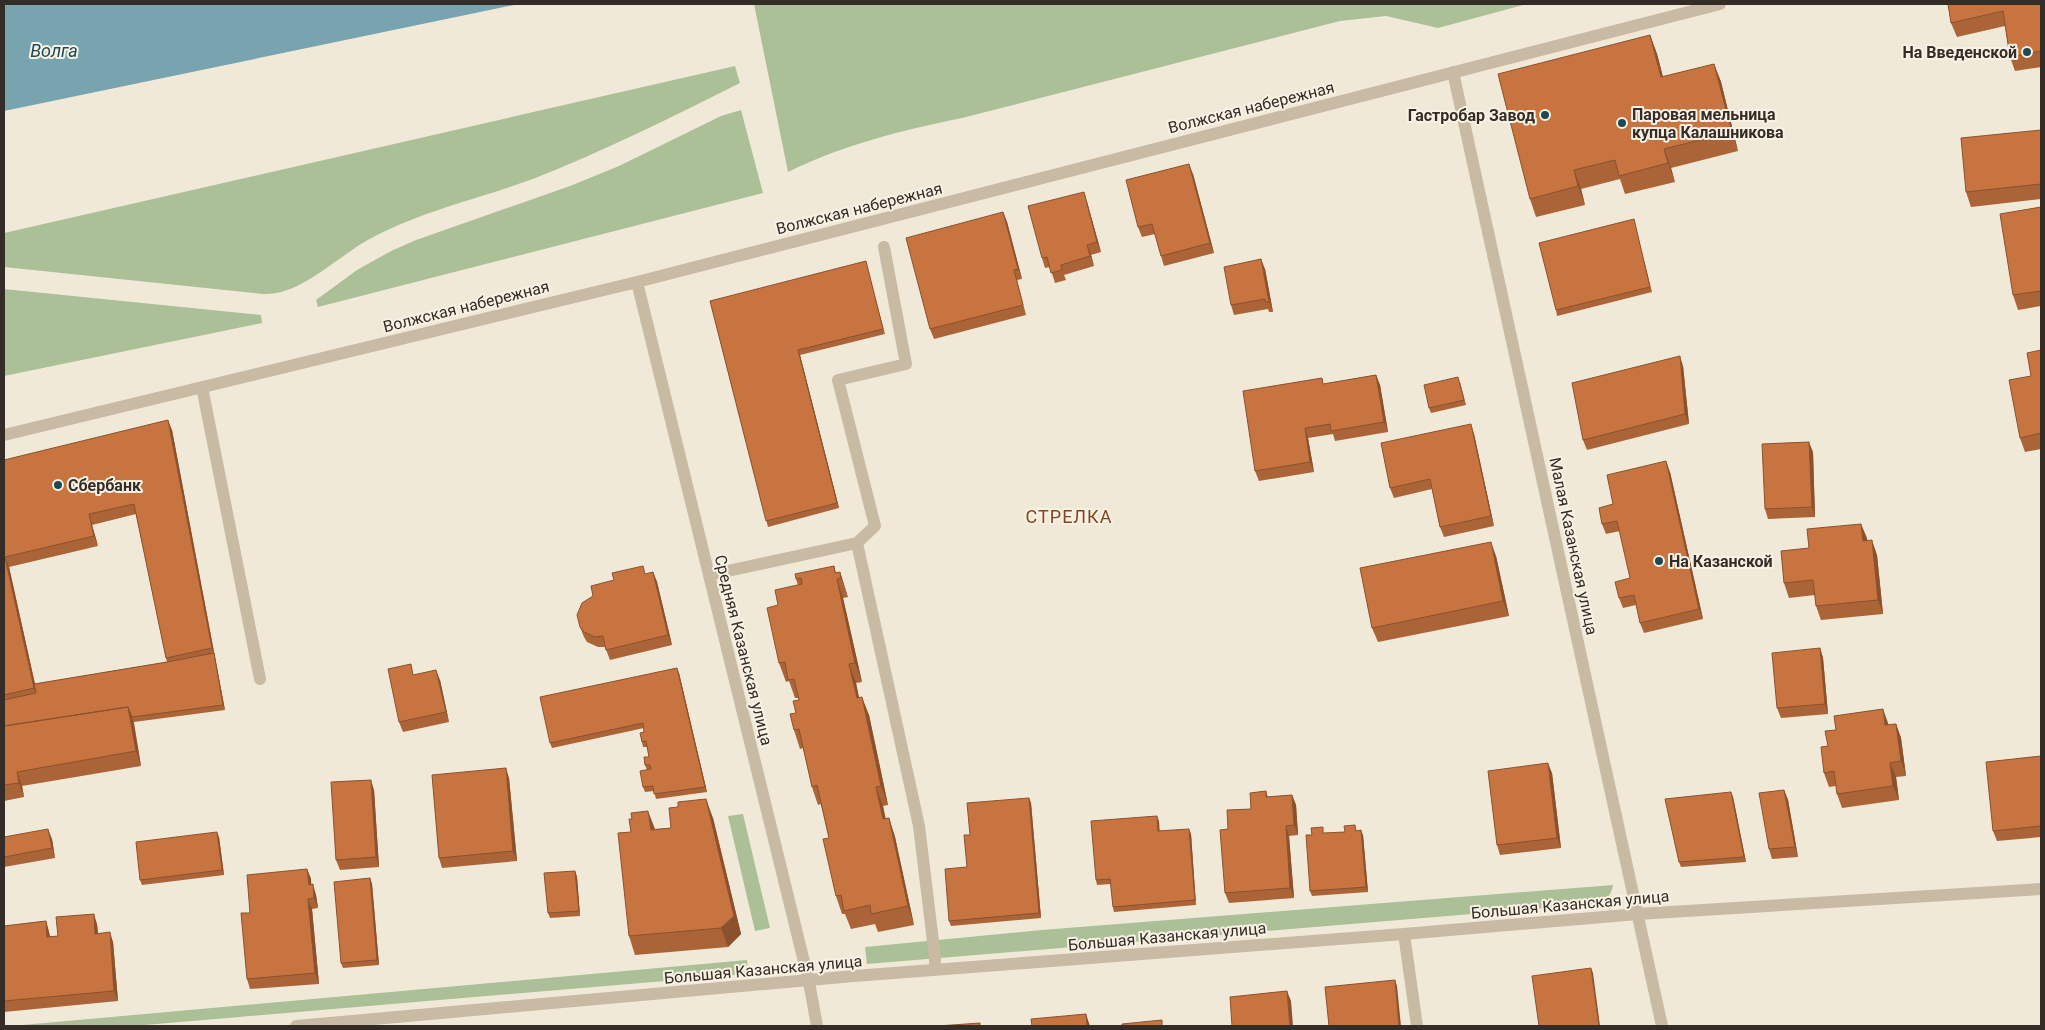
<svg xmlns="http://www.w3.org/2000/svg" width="2045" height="1030" font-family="Roboto,sans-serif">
  <rect width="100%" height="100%" fill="#f1e9d8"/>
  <path fill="#acc098" d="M754,4H1527L1438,28L1386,16L1340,21L962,118C902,130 843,145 788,172Z
    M735,66L740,83C672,117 604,151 533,179C478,199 417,212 366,241C335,259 299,296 263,294L4,267V233Z
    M741,110L763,193L318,307L316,300L357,270L391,251L416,240L570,186L619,166L721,116Z
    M4,289L261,315L262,323L4,376Z
    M743,814L770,928L755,931L728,816Z
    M1613,885C1611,897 1605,901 1594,904L867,964L865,947L1042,930Z
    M747,960L748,974L133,1026H11Z"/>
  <path fill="#77a4ae" d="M4,4H519L4,111Z"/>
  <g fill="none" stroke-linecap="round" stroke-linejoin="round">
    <path stroke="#c9baa4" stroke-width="12" d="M1453,72L1662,1026
      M637,282L809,982L817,1026
      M202,387L260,679
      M4,435L637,282L1720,4
      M857,543L875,526L838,380L906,364L884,247
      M709,575L857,543L919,826L935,958V970
      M1404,934L1417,1026
      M296,1026L854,976L1404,934L1638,914L2041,889"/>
  </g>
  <path fill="#ab6437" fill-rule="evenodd" d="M1948,4H2041V67L2015,71L2010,57L2005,26L1957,37L1951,23Z
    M1650,35L1657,54L1663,77L1714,64L1721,82L1738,151L1671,168L1675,182L1625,194L1620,179L1581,189L1585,205L1536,217L1530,199Z
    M2041,130V199L1971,207L1966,192Z
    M1193,174L1214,253L1164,266L1161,256L1155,234L1142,237L1138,227Z
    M1087,202L1101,252L1091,255L1094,266L1064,275L1066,280L1055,283L1050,267L1045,268L1042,258Z
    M2041,207V306L2018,310L2013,295Z
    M1003,212L1007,222L1022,279L1017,280L1026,315L934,339L930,329Z
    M1635,225L1652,292L1557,316L1556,310Z
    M867,266L885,334L800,355L839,508L768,527L710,301Z
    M1265,269L1273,312H1269L1268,309L1234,315L1231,305Z
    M2041,350V449L2025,452L2020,438L2031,376Z
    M1683,366L1689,424L1587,450L1583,440Z
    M1376,375L1380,385L1388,432L1335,441L1333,434L1308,438L1314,472L1259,481L1255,471L1324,384Z
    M1460,382L1466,405L1431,413L1429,408Z
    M172,430L225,710L134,722L141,766L22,786L24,797L4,801V460ZM136,514L166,658L167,662L35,684L9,567L98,546L92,525Z
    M1474,434L1494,526L1444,537L1440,527L1432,489L1394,498L1390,488Z
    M1813,452L1815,517L1768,519L1765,509Z
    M1670,472L1703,619L1644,633L1640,623L1636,605L1623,608L1619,598L1630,578L1620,531L1606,534L1602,524L1613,504Z
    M1861,524L1867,541L1877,555L1883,614L1821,620L1816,606L1815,595L1789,598L1784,583L1809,548Z
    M1496,556L1509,616L1378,642L1372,628Z
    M834,566L836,573L840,572L848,597L843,598L862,682L856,683L859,698L869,715L888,805L883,806L885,819L889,818L895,837L914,925L878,932L875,924L851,929L845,914H842L836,896L829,838L821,804L818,805L812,787L803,748L800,749L794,730L796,713L799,700L798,698H795L789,681L786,682L779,663L778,605L798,585L796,579Z
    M653,572L657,582L672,645L610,660L605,647H598L587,642L584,637L580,627L646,574Z
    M1820,648L1823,658L1828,714L1781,718L1777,708Z
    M679,673L707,792L656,799L654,791L645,792L643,787L647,770L645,765L649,757L647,747H643L642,742L644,732V728L552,748L550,743Z
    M415,675L440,680L449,722L403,732L399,722Z
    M1896,724L1901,738L1906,776L1896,777L1899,800L1842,808L1837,794L1836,786L1829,787L1824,773L1828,746L1889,725Z
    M2041,756V837L1997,841L1993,831Z
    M1552,773L1561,848L1500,855L1497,845Z
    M509,778L517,861L442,868L439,858Z
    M374,790L379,867L340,870L336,860Z
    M1784,790L1788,800L1798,857L1772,859L1769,849Z
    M1266,791L1268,797L1292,795L1296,805L1298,835L1289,836L1294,898L1229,903L1225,893L1228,829L1251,809Z
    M1733,797L1746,862L1681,867L1679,862Z
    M1029,798L1031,803L1041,918L951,926L949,921L967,867L970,835Z
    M713,818L741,934L728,947L635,955L629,936L655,829L671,828Z
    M1159,821V831L1191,834L1196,905L1114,912L1113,907L1111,884L1097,885L1096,880Z
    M1357,831L1363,835L1368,892L1312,896L1310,891L1312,835Z
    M4,837L52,839L55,858L4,867Z
    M219,837L224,875L142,885L140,880Z
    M307,869L311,879V885L316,895L318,908L312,909L319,984L250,989L247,979L250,913Z
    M575,871L577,877L580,916L550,918L548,913Z
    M370,878L372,884L379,965L343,968L341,963Z
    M46,921L49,932L50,937L58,936L97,924L98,933L113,942L118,1001L4,1012V926Z"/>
  <path fill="#8b512d" d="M1650,35L1657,54L1668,96L1661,77Z
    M1714,64L1721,82L1738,151L1732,132Z
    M1664,149L1671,168L1675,182L1668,163Z
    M1189,164L1193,174L1214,253L1210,243Z
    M1574,170L1581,189L1585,205L1578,186Z
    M1084,192L1087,202L1101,252L1097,242Z
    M1003,212L1007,222L1022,279L1018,269Z
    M1087,245L1091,255L1094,266L1090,256Z
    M1261,259L1265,269L1273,312L1269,302Z
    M798,350L800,355L839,508L837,503Z
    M1680,356L1683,366L1689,424L1685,414Z
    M1376,375L1380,385L1388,432L1384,422Z
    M168,420L172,430L225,710L223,705L214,653L212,648Z
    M1471,424L1474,434L1494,526L1491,516Z
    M1305,428L1308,438L1314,472L1310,462Z
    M1809,442L1813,452L1815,517L1812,507Z
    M1666,461L1670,472L1703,619L1699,609Z
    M89,514L92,525L98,546L94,536Z
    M1861,524L1867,538L1868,556L1863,541Z
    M1872,540L1877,555L1883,614L1878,600Z
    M1491,542L1496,556L1509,616L1503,601Z
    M5,557L9,567L38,698L34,688Z
    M653,572L657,582L672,645L668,635Z
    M840,572L846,591L848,597L841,578Z
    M837,579L843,598L862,682L855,663Z
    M1820,648L1823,658L1828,714L1825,704Z
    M849,664L856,683L863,717L857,698Z
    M677,668L679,673L707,792L705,787Z
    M436,670L440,680L449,722L446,712Z
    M862,697L869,715L888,805L881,786Z
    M128,707L133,721L141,766L136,751Z
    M1883,709L1888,723L1891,740L1885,725Z
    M1896,724L1901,738L1906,776L1901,761Z
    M1548,763L1552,773L1561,848L1557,838Z
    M1890,763L1896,777L1899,800L1893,786Z
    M506,768L509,778L517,861L513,851Z
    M17,772L22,786L24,797L19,783Z
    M371,780L374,790L379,867L376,857Z
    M876,787L883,806L890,838L883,819Z
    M1784,790L1788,800L1798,857L1795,847Z
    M1731,792L1733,797L1746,862L1744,857Z
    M1292,795L1296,805L1298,835L1294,825Z
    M1029,798L1031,803L1041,918L1039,913Z
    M706,799L713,818L741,934L728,947L721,928Z
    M648,811L655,829L651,830Z
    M1157,816L1159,821L1160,836L1158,831Z
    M889,818L895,837L914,925L908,906Z
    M1286,826L1289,836L1294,898L1290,888Z
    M48,829L52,839L55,858L52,848Z
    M1189,829L1191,834L1196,905L1195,900Z
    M1361,830L1363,835L1368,892L1366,887Z
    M217,832L219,837L224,875L222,870Z
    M307,869L311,879L312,895L309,885Z
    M575,871L577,877L580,916L579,911Z
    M370,878L372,884L379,965L377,960Z
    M313,884L316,895L318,908L314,898Z
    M308,899L312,909L319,984L315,973Z
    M94,914L97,924L99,944L95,934Z
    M46,921L49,932L51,947L47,937Z
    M110,932L113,942L118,1001L114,991Z
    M1591,968L1593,973L1600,1026H1599Z
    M1395,980L1397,986L1401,1026H1399Z
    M1287,991L1291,1001L1293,1026H1290Z
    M1086,1014L1090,1026H1087Z"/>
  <path fill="#c77440" stroke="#8b512d" d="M1948,4H2041V51L2010,57L2003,11L1951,23Z
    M1650,35L1661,77L1714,64L1732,132L1664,149L1668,163L1619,176L1615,160L1574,170L1578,186L1530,199L1498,74Z
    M2041,130V184L1966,192L1961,138Z
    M1189,164L1210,243L1161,256L1152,224L1138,227L1126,180Z
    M1084,192L1097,242L1087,245L1090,256L1061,265L1062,270L1051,273L1047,257L1042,258L1028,206Z
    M2041,207V291L2013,295L2000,214Z
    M1003,212L1018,269L1014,270L1023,305L930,329L906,238Z
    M1634,219L1650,287L1556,310L1539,243Z
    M1261,259L1269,302H1265V299L1231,305L1224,267Z
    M866,261L883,329L798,350L837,503L766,521L710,301Z
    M2041,350V433L2020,438L2009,380L2031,376L2027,353Z
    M1680,356L1685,414L1583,440L1572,383Z
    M1376,375L1384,422L1331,431L1330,424L1305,428L1310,462L1255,471L1243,391L1322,378L1323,384Z
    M1458,377L1464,400L1429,408L1424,385Z
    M168,420L212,648L166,658L134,504L89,514L94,536L5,557L34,688L4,695V460Z
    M1471,424L1491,516L1440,527L1430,479L1390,488L1381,443Z
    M1809,442L1812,507L1765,509L1762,444Z
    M1666,461L1699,609L1640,623L1634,595L1619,598L1615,582L1630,578L1617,521L1602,524L1599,508L1613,504L1607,475Z
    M1861,524L1863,541L1872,540L1878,600L1816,606L1813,580L1784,583L1781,551L1809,548L1807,529Z
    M1491,542L1503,601L1372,628L1360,568Z
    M643,566L645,574L653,572L668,635L606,650L603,636L595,637L584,632L580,627L577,615L582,603L593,596L591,586L614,580L612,573Z
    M834,566L835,573L840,572L841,578L837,579L855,663L849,664L857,698L862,697L881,786L876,787L883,819L889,818L908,906L871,914L870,905L844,911L841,895L836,896L823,839L829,838L817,785L812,787L799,729L794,730L790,714L796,713L793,701L799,700L794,679L788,680L785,662L779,663L767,608L778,605L775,590L802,584L801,578L796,579L795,574Z
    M1820,648L1825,704L1777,708L1772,653Z
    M214,653L223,705L132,717L128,707L4,726V700L36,693L34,684L167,662Z
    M411,664L413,675L436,670L446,712L399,722L388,669Z
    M677,668L705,787L654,794L653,786L643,787L640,771L651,769L650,765H645L644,757H649L646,741L642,742L640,733L644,732L643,723L550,743L540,697Z
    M128,707L136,751L17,772L19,783L4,785V726Z
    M1883,709L1885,725L1896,724L1901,761L1890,763L1893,786L1837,794L1834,771L1824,773L1821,747L1828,746L1825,731L1836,730L1834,716Z
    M2041,756V826L1993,831L1986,762Z
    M1548,763L1557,838L1497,845L1488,771Z
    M506,768L513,851L439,858L432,775Z
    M371,780L376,857L336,860L331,782Z
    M1784,790L1795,847L1769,849L1759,793Z
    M1266,791V797L1292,795L1294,825L1286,826L1290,888L1225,893L1220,830L1228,829L1227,810L1251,809L1250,793Z
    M1731,792L1744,857L1679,862L1665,799Z
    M1029,798L1039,913L949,921L945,869L967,867L964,835H970L967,803Z
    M706,799L734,916L721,928L629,936L618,833L631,832L629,819H632L631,813L648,811L651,830L671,828L669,808L678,807V802Z
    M1157,816L1158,831L1189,829L1195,900L1113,907L1110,879L1096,880L1091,821Z
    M1355,825L1356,831L1361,830L1366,887L1310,891L1306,835H1312L1311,828L1323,827V833L1345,832L1344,826Z
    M48,829L52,848L4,857V837Z
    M217,832L222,870L140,880L136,842Z
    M307,869L309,885L313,884L314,898L308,899L315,973L247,979L241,913H250L247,875Z
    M575,871L579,911L548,913L544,873Z
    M370,878L377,960L341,963L334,882Z
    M94,914L95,934L110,932L114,991L4,1001V926L46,921L47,937L58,936L56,917Z
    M1591,968L1599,1026H1539L1532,976Z
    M1395,980L1399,1026H1329L1325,987Z
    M1287,991L1290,1026H1232L1230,997Z
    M1086,1014L1087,1026H1032L1031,1019Z
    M1162,1020V1026H1122V1024Z
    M980,1023V1026H938Z"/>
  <g fill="#1b4955" stroke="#f9f2e4" stroke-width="2">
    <circle cx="2027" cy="52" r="5"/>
    <circle cx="1545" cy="115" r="5"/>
    <circle cx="1622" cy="123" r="5"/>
    <circle cx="58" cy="485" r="5"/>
    <circle cx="1659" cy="561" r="5"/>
  </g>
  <g text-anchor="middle" stroke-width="4" stroke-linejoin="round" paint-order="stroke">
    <g font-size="16" font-weight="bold" fill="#342c26" stroke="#f9f2e4" text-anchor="start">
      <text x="2017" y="58" text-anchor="end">На Введенской</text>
      <text x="1632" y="120">Паровая мельница<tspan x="1632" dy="18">купца Калашникова</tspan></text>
      <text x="1535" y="121" text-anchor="end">Гастробар Завод</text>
      <text x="68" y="491">Сбербанк</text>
      <text x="1669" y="567">На Казанской</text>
    </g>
    <g font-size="16" fill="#342c26" stroke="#f9f2e4">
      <text transform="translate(1251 107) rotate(-14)" y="6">Волжская набережная</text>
      <text transform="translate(859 208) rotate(-14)" y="6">Волжская набережная</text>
      <text transform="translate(466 306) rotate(-14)" y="6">Волжская набережная</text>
      <text transform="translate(1574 546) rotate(78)" y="6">Малая Казанская улица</text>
      <text transform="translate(744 650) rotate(76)" y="6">Средняя Казанская улица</text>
      <text transform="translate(1570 904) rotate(-5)" y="6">Большая Казанская улица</text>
      <text transform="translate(1167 936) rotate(-5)" y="6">Большая Казанская улица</text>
      <text transform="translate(763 969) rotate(-5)" y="6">Большая Казанская улица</text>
    </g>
    <g font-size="18" font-style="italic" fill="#1b4955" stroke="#f9f2e4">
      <text x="54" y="57">Волга</text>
    </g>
    <g font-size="18" letter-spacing="1" fill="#83451f" stroke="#f9f2e4">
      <text x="1069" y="523">СТРЕЛКА</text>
    </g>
  </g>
  <rect width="2045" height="1030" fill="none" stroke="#342c26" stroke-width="10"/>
</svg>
